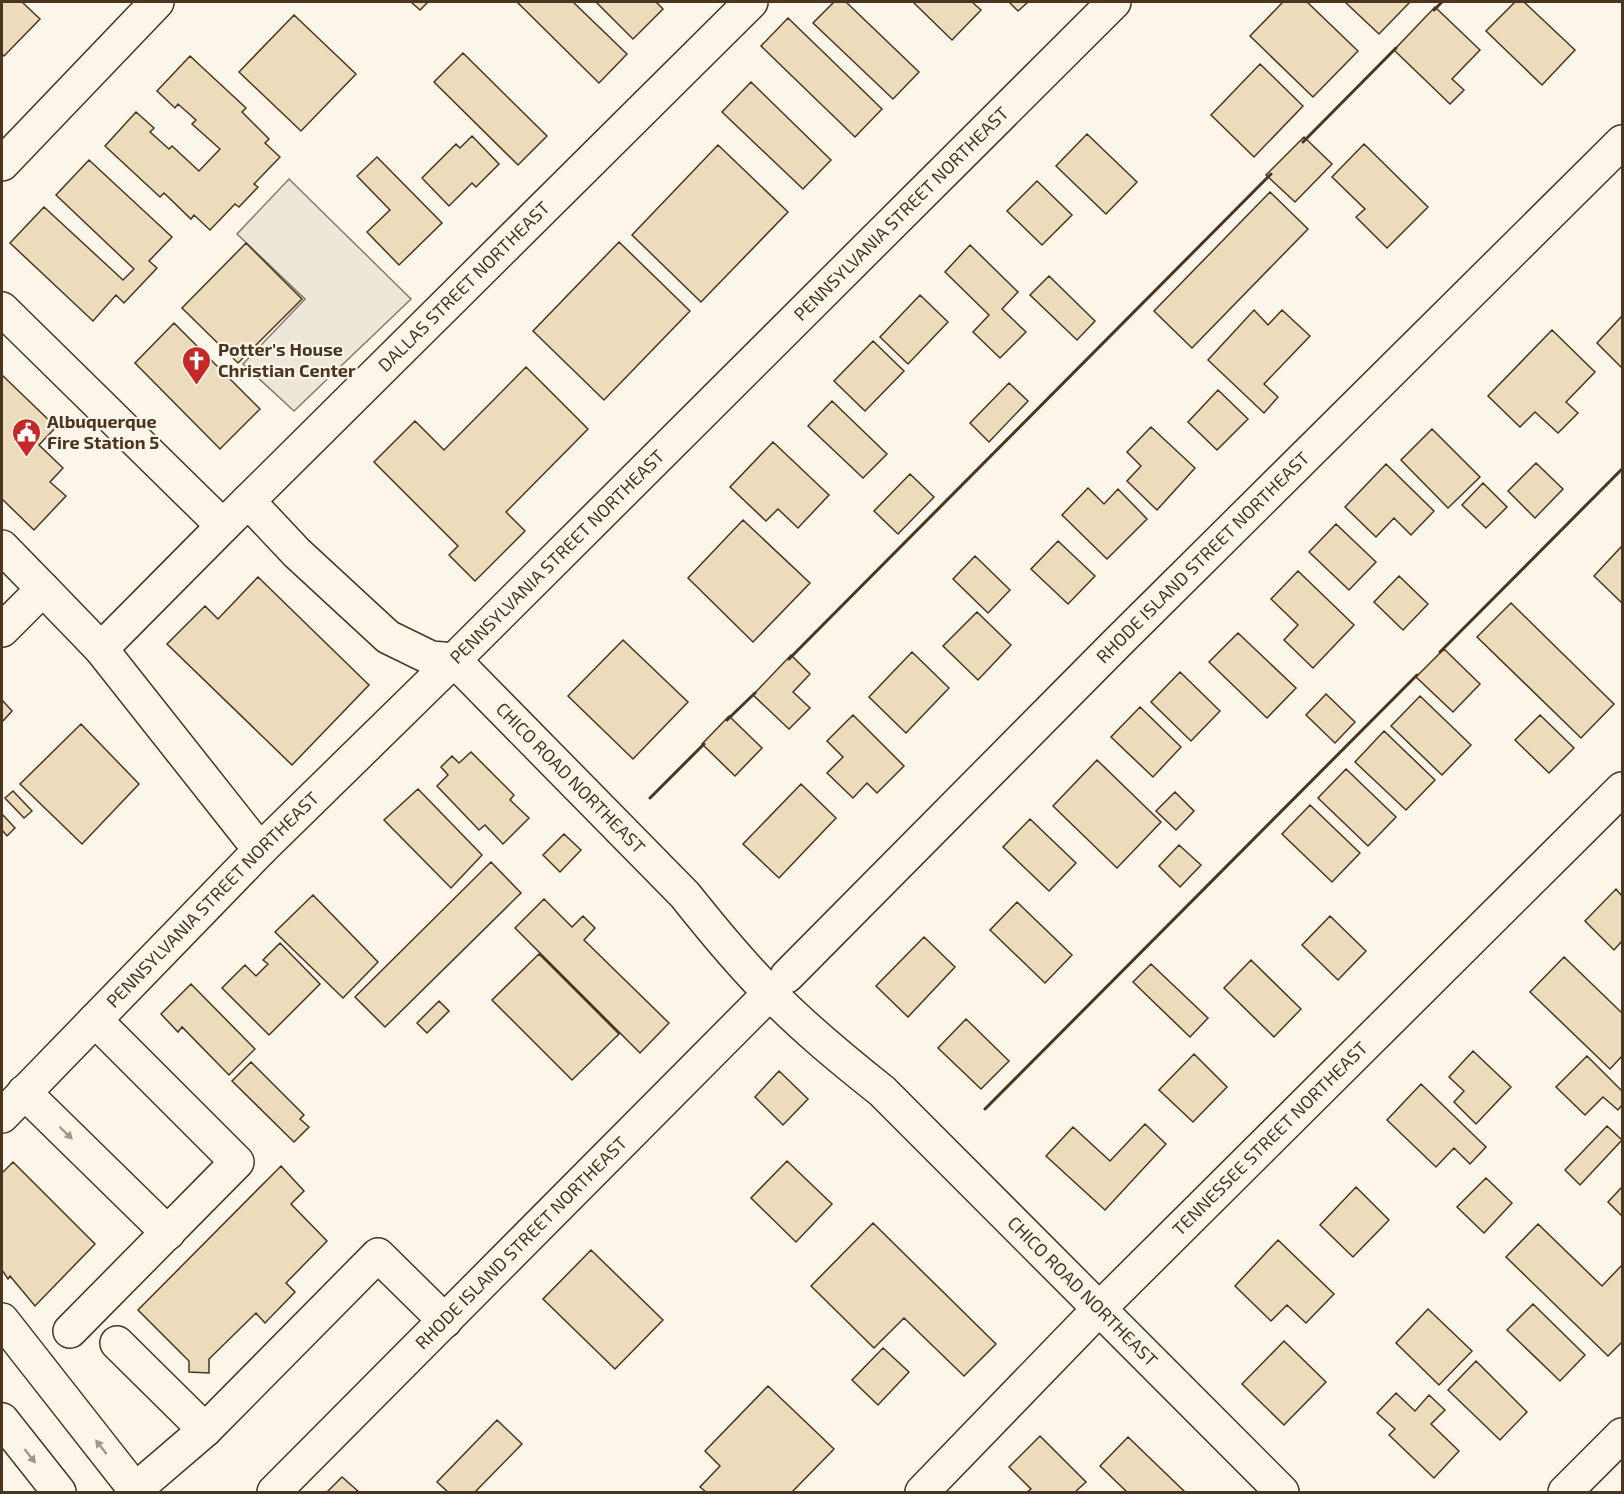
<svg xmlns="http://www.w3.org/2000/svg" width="1624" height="1494" font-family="'Exo 2',sans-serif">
  <rect width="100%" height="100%" fill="#fbf6e9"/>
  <path fill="#ede7d9" stroke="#887966" stroke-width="1.5" d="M289,179L411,299L294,411L243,364L305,299L237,234Z"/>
  <path fill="#ecdcbc" stroke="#4a3520" stroke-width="1.5" d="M2,2H22L40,19L4,56L2,54Z
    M411,2H428L420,10Z
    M517,2H573L627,54L599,83Z
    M596,2H656L663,9L633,39Z
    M834,2H846L919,72L893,99L813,23Z
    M913,2H972L981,10L952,40Z
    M1009,2H1028L1018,11Z
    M1283,2H1307L1358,51L1313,97L1250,36Z
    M1345,2H1410L1379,34Z
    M1515,2H1524L1575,50L1542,85L1486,31Z
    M1435,7L1480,50L1452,79L1464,90L1450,104L1394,50Z
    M294,15L356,74L301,131L239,72Z
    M788,18L882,109L855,137L761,46Z
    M463,53L547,136L518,165L434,82Z
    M190,56L246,108L242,112L269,139L265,143L280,157L254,184L258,187L239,207L235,204L210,230L194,215L191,219L164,193L160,197L105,146L136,112L154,128L150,132L169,149L172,146L199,171L220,149L192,124L196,120L178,104L175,108L157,91Z
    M1260,64L1303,106L1254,157L1211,115Z
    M751,82L831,160L803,189L722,112Z
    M1087,134L1137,182L1106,214L1056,166Z
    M472,136L499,164L476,187L472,183L449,206L422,178L456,144L460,148Z
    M1304,137L1332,164L1295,202L1266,175Z
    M1364,144L1428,207L1387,248L1356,217L1365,209L1332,177Z
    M718,145L788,212L701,302L632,235Z
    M377,157L442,223L399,265L367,232L390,210L357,176Z
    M89,160L172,237L149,261L157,268L124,303L116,295L93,321L10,243L44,207L123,280L134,269L56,195Z
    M1037,181L1072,215L1042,245L1007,211Z
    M1270,192L1308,229L1192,348L1154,311Z
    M619,242L690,311L604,400L533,331Z
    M246,243L302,299L238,363L182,308Z
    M970,245L1018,292L1002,309L1026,332L1000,358L973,332L989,315L945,272Z
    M1049,276L1095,321L1077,340L1030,295Z
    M920,295L948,322L908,364L880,337Z
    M1254,310L1268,325L1282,310L1310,336L1264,384L1278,397L1264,413L1208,360Z
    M1622,316V368L1597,343Z
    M174,323L260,409L220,449L135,363Z
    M1552,330L1595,372L1566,402L1578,413L1558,433L1535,412L1520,427L1488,396Z
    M873,341L904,371L865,411L834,381Z
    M526,367L588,429L506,512L525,531L475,581L449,555L458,546L374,462L415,421L444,450Z
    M2,375L56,427L39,445L63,468L50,482L66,496L34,530L2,499Z
    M1009,383L1028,401L989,442L970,423Z
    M1218,390L1248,419L1217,450L1188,422Z
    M832,401L887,454L863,478L808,426Z
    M1151,427L1195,468L1157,510L1127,481L1141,466L1127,452Z
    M1432,429L1480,477L1448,508L1401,460Z
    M773,442L829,495L798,528L778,509L766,521L730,487Z
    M1536,463L1563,489L1535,518L1508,491Z
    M1386,464L1434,511L1411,535L1394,518L1376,537L1345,507Z
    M910,474L934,497L898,534L874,511Z
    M1483,483L1507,507L1486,528L1462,505Z
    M1088,488L1104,504L1118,489L1147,519L1107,559L1062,515Z
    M743,520L810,583L753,642L688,578Z
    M1336,524L1376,562L1349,590L1309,552Z
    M1058,541L1095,576L1068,604L1031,569Z
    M1622,546V603L1594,576Z
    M975,556L1010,590L988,613L953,579Z
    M1298,571L1354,625L1313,668L1284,640L1298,625L1271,599Z
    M1399,576L1428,604L1403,630L1374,602Z
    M258,577L369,685L292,765L167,644L205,606L218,619Z
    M1511,603L1614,704L1581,738L1477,637Z
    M977,612L1011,645L978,680L943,646Z
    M1238,633L1296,688L1267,718L1209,662Z
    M623,640L688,702L633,759L568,696Z
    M1444,649L1480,684L1453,712L1416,677Z
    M912,652L949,688L906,733L869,697Z
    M791,655L810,674L793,692L810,708L789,729L753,695Z
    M1180,672L1220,711L1191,741L1151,702Z
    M1326,694L1355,722L1335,743L1306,715Z
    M1420,696L1471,745L1442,775L1391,726Z
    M2,700L12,711L2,722Z
    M1140,707L1181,747L1153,777L1111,737Z
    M853,715L904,766L877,793L867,783L853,798L827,773L843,757L827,741Z
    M1540,715L1574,748L1549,773L1515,740Z
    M729,716L762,748L735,776L702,744Z
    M81,724L139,784L82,844L20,784Z
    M1384,731L1435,780L1406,810L1355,762Z
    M471,752L514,795L510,800L529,818L503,844L485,825L479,830L437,786L448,775L441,767L452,756L459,763Z
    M1097,760L1161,822L1117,868L1053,806Z
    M1346,769L1396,817L1368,846L1318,798Z
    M801,784L836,818L779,878L743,844Z
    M418,789L482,855L451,888L384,820Z
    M13,791L32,811L24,818L5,798Z
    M1175,792L1194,811L1176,830L1156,811Z
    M1310,805L1360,853L1332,882L1282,834Z
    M2,814L15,828L7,836L2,830Z
    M1030,819L1076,863L1049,891L1003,847Z
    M564,834L581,850L560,872L543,855Z
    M1179,845L1201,865L1180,887L1159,866Z
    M491,862L521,893L385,1027L355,997Z
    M1616,889L1622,896V941L1614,950L1585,921Z
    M313,895L378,962L343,998L275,932Z
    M544,899L572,927L583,916L595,928L584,940L669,1023L640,1053L515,928Z
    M1017,902L1072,955L1045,983L990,930Z
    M1330,916L1366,951L1338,980L1302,945Z
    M924,937L955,967L908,1017L876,986Z
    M280,943L320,984L269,1035L222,988L245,965L256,976L268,964L263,960Z
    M539,954L619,1034L572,1080L492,1000Z
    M1564,957L1622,1013V1056L1610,1069L1530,992Z
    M1251,960L1301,1009L1274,1037L1224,988Z
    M1151,964L1208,1018L1190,1037L1133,982Z
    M191,984L255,1049L229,1075L182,1027L178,1032L161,1014Z
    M439,1001L449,1011L427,1033L417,1023Z
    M966,1019L1009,1061L981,1089L938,1048Z
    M1473,1051L1511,1087L1476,1124L1454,1102L1464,1091L1449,1077Z
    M1194,1054L1227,1087L1193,1122L1159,1090Z
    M1587,1056L1622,1091V1105L1618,1110L1603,1097L1585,1115L1556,1087Z
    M251,1062L304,1115L300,1119L309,1127L294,1142L232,1081Z
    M779,1071L808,1099L783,1125L755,1097Z
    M1421,1084L1486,1147L1470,1164L1454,1148L1436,1167L1387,1120Z
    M1145,1124L1166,1144L1105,1210L1046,1156L1073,1127L1110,1161Z
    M1607,1126L1622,1140L1580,1185L1565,1170Z
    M787,1161L832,1204L796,1242L751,1198Z
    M13,1162L95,1244L35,1306L10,1276L8,1279L2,1270V1173Z
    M281,1166L304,1191L291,1204L327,1241L286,1283L295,1292L265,1323L256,1313L209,1359V1373L189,1372V1361L138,1310Z
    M1486,1178L1512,1203L1484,1233L1457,1207Z
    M1356,1187L1389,1220L1353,1257L1320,1225Z
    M1622,1187V1216L1608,1202Z
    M873,1223L996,1344L964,1376L904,1318L874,1348L811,1286Z
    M1538,1224L1602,1286L1622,1265V1342L1608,1356L1506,1257Z
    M1278,1240L1334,1294L1306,1323L1287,1305L1271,1321L1235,1286Z
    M591,1250L663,1320L615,1369L543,1299Z
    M1533,1304L1585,1355L1560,1381L1507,1330Z
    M1428,1309L1472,1351L1439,1385L1396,1343Z
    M1284,1341L1326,1382L1284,1425L1242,1384Z
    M883,1348L909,1372L878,1405L852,1380Z
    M1476,1361L1527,1412L1500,1440L1448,1390Z
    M768,1386L834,1449L792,1492H706L700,1487L720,1466L705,1451Z
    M1396,1393L1415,1411L1429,1395L1445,1410L1431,1424L1459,1451L1434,1478L1389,1435L1395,1429L1377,1413Z
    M497,1420L522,1444L475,1492H448L437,1482Z
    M1040,1436L1086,1482L1075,1492H1027L1031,1489L1009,1467Z
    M1128,1437L1185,1492H1127L1100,1466Z
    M342,1477L359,1492H327Z"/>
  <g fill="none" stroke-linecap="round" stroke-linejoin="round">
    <defs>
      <g id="minor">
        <path d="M2,164L157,2"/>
        <path d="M2,309L223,526"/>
        <path id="s1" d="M248,501L297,553L388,637L431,658L454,660L685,895C712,929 740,963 770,993C805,1029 843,1060 882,1091L1282,1492"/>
        <path d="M2,547L43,589"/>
        <path d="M2,630L43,589L101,649L260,850"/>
        <path id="s2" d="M101,649L223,526L751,2"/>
        <path id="s3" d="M787,976L1118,642L1622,142"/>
        <path d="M24,1092L168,1233"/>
        <path id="s4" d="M2,1116L260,850L454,660L1114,2"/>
        <path d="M70,1331L237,1162L95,1020"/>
        <path d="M117,1343L205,1430L135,1490"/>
        <path d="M205,1430L378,1255L445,1321"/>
        <path id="s5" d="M274,1492L770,993"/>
        <path id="s6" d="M922,1492L1099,1309L1622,789"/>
        <path d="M1565,1492L1622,1435"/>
      </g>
      <path id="major" d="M2,1320L137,1492
        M2,1420L59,1492"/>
    </defs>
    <use href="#minor" stroke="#4a3520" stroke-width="36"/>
    <use href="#major" stroke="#4a3520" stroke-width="36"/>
    <use href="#minor" stroke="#fbf6e9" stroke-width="33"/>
    <use href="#major" stroke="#fbf6e9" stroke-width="33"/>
    <path stroke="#4a3520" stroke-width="3" d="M1434,10L1442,2
      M1303,142L1396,48
      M1440,652L1622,469
      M789,659L1271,174
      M727,720L755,693
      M650,798L704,744
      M985,1109L1417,675"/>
  </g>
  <defs><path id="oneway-solid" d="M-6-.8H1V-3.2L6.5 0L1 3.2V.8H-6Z" transform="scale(1.5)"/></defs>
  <g fill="#a29684">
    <use href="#oneway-solid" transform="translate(66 1133) rotate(44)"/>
    <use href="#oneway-solid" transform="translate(101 1447) rotate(-128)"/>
    <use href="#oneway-solid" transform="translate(30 1456) rotate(52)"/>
  </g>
  <defs>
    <symbol id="church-pin" viewBox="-11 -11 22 30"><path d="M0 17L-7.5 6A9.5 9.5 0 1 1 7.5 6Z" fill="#c62828" stroke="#fbf6e9"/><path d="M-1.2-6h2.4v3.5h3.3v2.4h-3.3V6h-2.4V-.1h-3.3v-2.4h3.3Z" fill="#fff"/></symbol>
    <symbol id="civic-pin" viewBox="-11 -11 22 30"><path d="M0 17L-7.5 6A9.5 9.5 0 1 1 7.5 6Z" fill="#c62828" stroke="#fbf6e9"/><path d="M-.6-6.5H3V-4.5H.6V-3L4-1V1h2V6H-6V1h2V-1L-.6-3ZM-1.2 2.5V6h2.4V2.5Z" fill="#fff"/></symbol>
  </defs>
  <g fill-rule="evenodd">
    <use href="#church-pin" x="180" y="344" width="33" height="45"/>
    <use href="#civic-pin" x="10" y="416" width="33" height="45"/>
  </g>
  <g text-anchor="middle" stroke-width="4.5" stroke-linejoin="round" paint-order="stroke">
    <g font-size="18" fill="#4a3520" stroke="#fbf6e9">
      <text dy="6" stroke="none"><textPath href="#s4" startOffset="1274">PENNSYLVANIA STREET NORTHEAST</textPath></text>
      <text dy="6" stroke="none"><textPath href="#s2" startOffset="513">DALLAS STREET NORTHEAST</textPath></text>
      <text dy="6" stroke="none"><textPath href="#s4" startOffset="788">PENNSYLVANIA STREET NORTHEAST</textPath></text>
      <text dy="6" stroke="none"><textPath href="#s3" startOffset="590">RHODE ISLAND STREET NORTHEAST</textPath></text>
      <text dy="6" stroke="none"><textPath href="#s1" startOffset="432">CHICO ROAD NORTHEAST</textPath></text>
      <text dy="6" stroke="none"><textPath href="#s4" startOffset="302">PENNSYLVANIA STREET NORTHEAST</textPath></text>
      <text dy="6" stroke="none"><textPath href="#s6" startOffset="496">TENNESSEE STREET NORTHEAST</textPath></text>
      <text dy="6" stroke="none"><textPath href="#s5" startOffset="351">RHODE ISLAND STREET NORTHEAST</textPath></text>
      <text dy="6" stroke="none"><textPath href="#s1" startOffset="1158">CHICO ROAD NORTHEAST</textPath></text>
    </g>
    <g font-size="18" font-weight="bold" fill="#4a3520" stroke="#fbf6e9" text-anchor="start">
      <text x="218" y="356">Potter's House<tspan x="218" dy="21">Christian Center</tspan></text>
      <text x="47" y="428">Albuquerque<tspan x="47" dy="21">Fire Station 5</tspan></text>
    </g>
  </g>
  <rect width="1624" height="1494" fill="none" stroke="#4a3520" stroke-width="6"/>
</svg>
